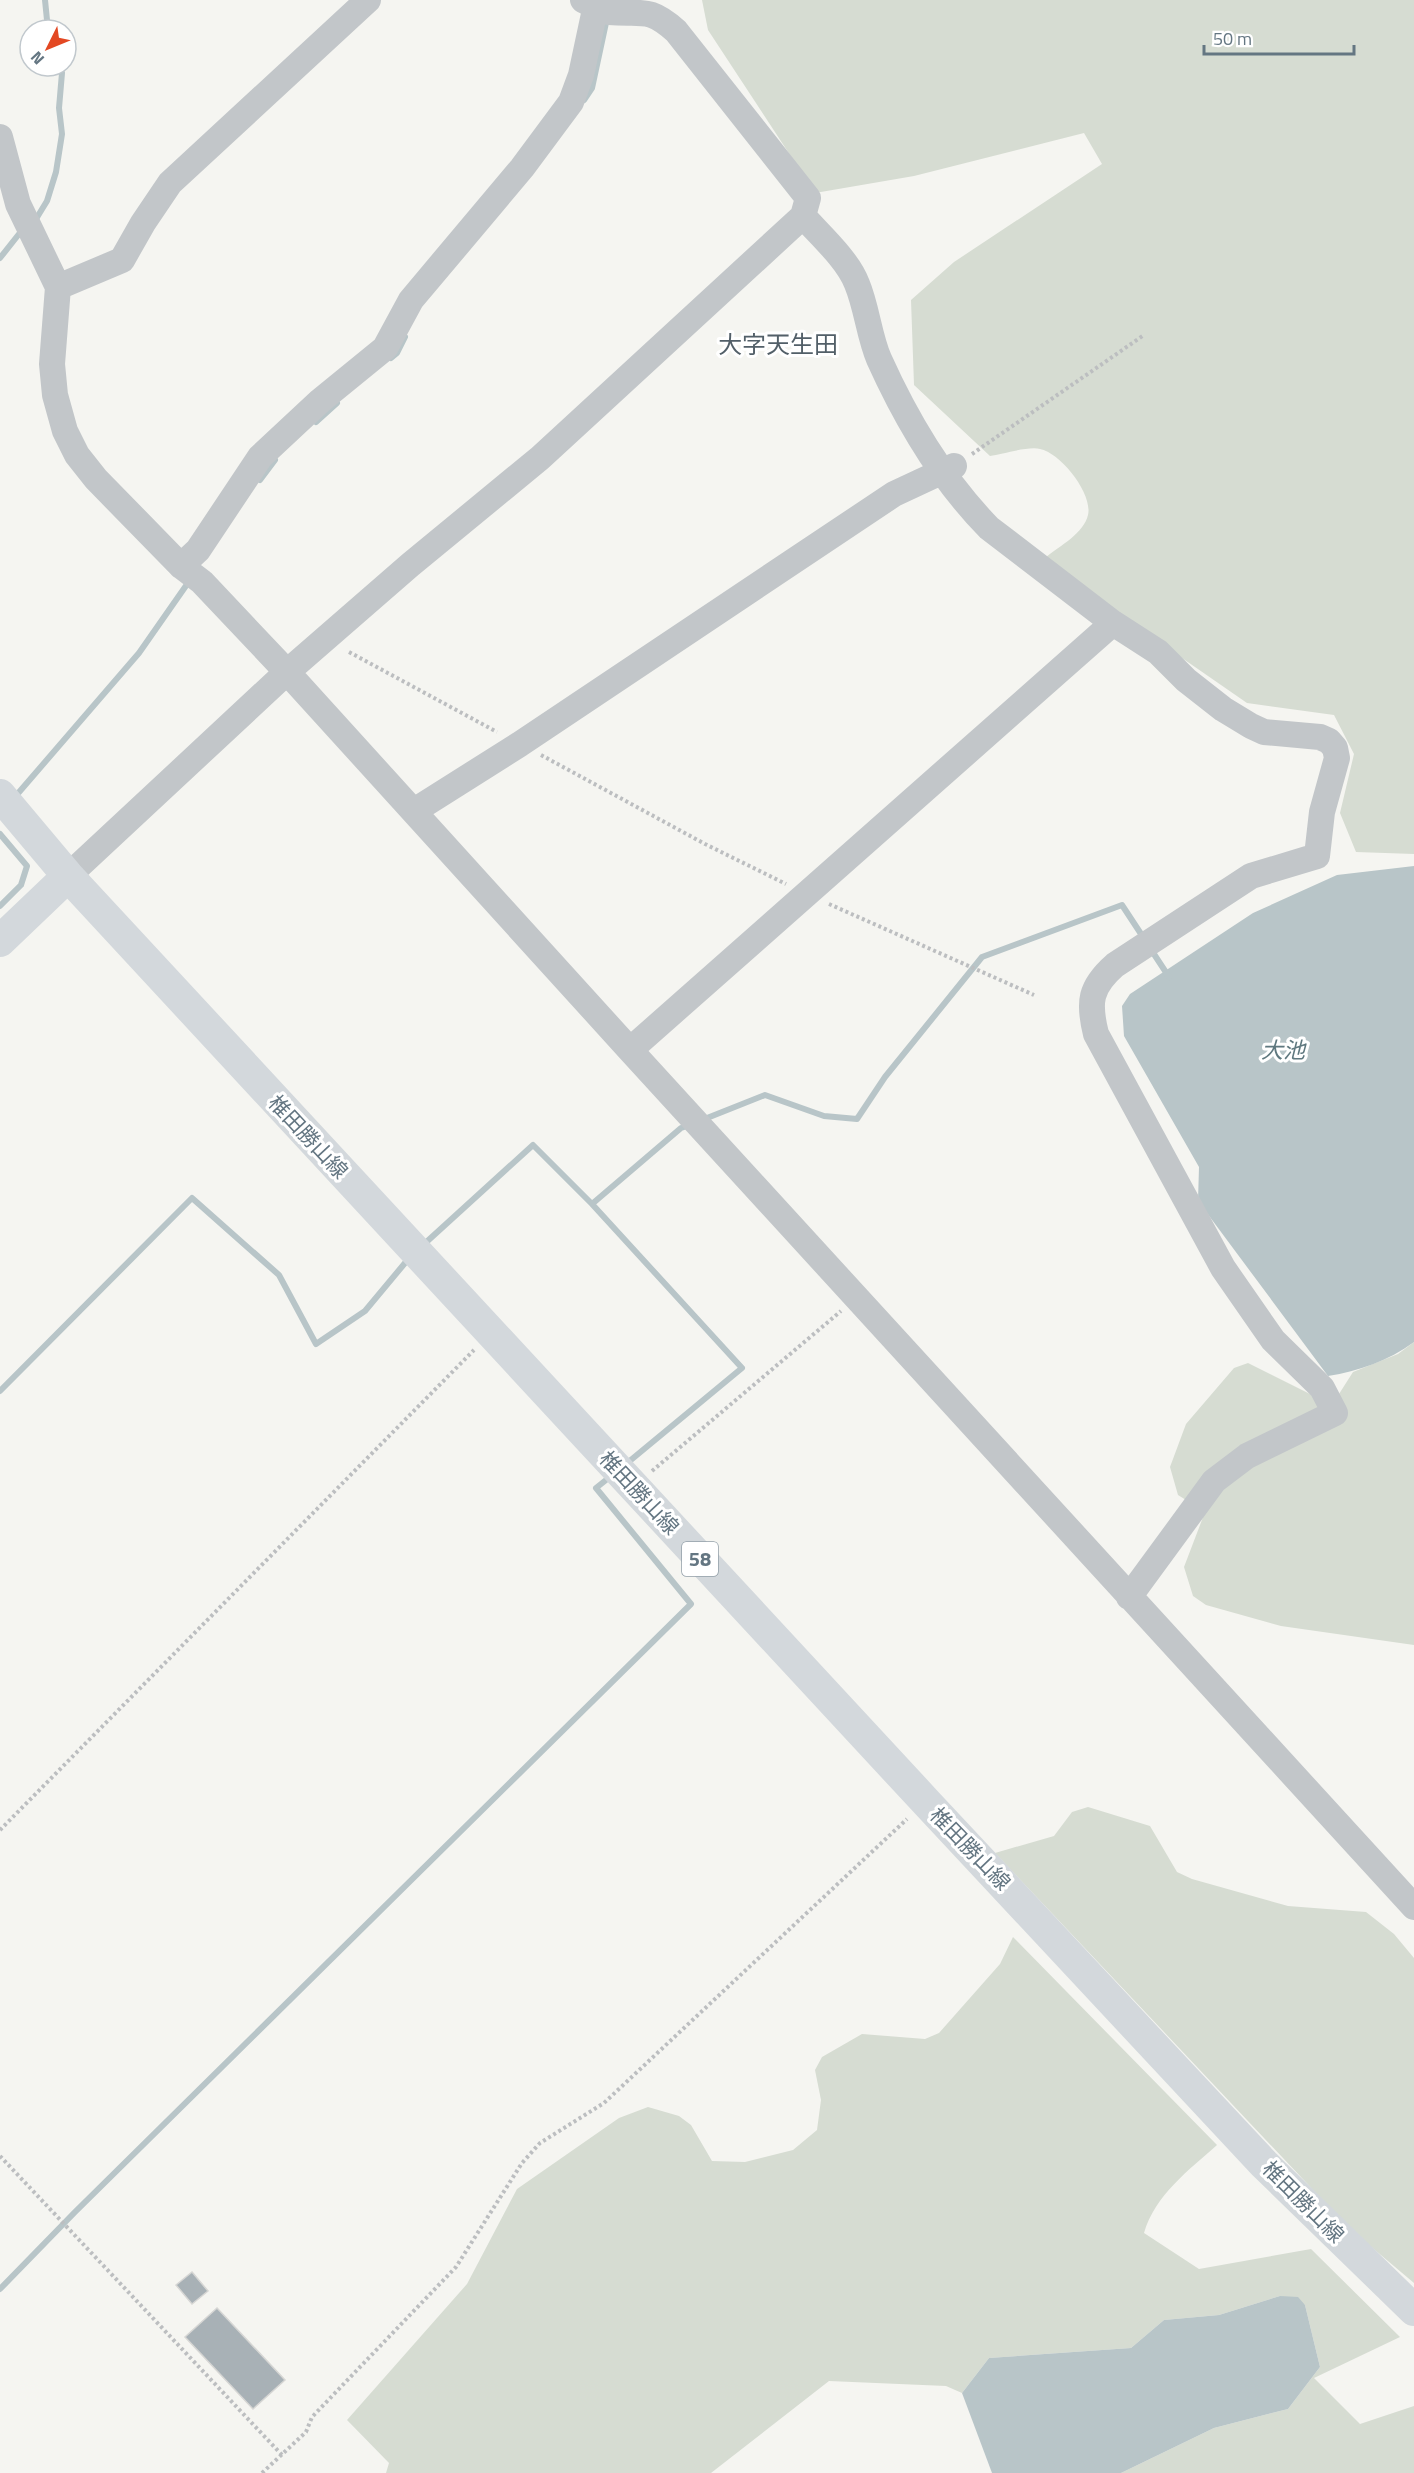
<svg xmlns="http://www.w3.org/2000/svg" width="1414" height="2473" font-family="'Titillium Web','Noto Sans JP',sans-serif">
  <rect width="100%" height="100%" fill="#f5f5f1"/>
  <path fill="#d6dcd2" d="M702,0H1414V854L1356,852L1340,813L1354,754L1334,715L1247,703L1104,604L1046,557C1060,546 1084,533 1088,515C1093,494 1061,453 1040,449C1029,446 1003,454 990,456L914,385L911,300L954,262L1102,164L1084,133L914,176L815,193L708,30Z
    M1414,1342V1645L1281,1626L1206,1605L1193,1596L1184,1567L1205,1512L1178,1495L1170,1467L1186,1424L1234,1368L1248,1363L1332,1405L1353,1372L1398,1354Z
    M1088,1807L1150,1826L1177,1872L1192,1879L1288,1906L1366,1912L1394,1934L1414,1958V2283L1350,2229L995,1853L1054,1836L1072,1812Z
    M1013,1937L1217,2145C1189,2170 1155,2195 1144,2233L1199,2269L1311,2249L1400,2337L1314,2378L1360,2424L1414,2406V2473H1121L1214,2428L1288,2409L1320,2367L1305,2305L1280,2296L1219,2315L1164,2320L1131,2348L989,2358L962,2393L946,2386L829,2381L711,2473H386L389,2463L347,2420L467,2284L517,2189L619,2118L648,2107L679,2116L691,2125L712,2161L745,2162L793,2150L817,2130L821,2100L815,2070L822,2057L862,2034L925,2039L939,2033L1000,1964Z"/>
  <path fill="#b8c5c8" d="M1414,866V1342C1388,1361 1359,1371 1328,1376L1198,1201L1199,1167L1124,1036L1122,1006L1130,994L1253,913L1337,875Z
    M1280,2296L1298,2297L1305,2305L1320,2367L1288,2409L1214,2428L1121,2473H992L962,2393L989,2358L1131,2348L1164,2320L1219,2315Z"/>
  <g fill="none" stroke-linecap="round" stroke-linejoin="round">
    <path stroke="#b8c5c8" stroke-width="6" d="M45,0L48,30
      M584,100L592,88L607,18
      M36,219L47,201L56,172L62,134L59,108L62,73
      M0,258L19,234
      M391,358L397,353L405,337
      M316,422L337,403
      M260,480L275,460
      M14,798L139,653L190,580
      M0,834L27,866L21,885L0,906
      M1150,948L1169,977
      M702,1120L765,1095L824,1116L857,1119L885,1077L982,957L1122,905L1145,940
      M422,1246L533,1145L592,1204
      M0,1391L192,1198L279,1275L316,1344L365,1311L410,1257
      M626,1464L742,1368L592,1204L681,1128L690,1125
      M0,2289L75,2212L691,1604L596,1488L611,1476"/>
  </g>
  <path fill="#a8b1b6" stroke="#d6d6d4" stroke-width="1.5" d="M192,2272L208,2291L192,2304L176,2285Z
    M217,2308L285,2380L253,2409L185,2337Z"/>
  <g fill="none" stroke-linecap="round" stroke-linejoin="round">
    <path stroke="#bcbec0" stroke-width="4" stroke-dasharray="3 3" stroke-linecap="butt" d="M972,454L1144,335
      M349,652L497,732
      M541,755L705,844L786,884
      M829,904L1034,995
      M652,1471L841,1311
      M0,1830L474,1350
      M0,2156L282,2455
      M262,2473L306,2432L312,2417L456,2267L522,2163L540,2143L604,2103L907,1819"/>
    <path stroke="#c2c6c9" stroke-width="26" d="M0,137L18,204L58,287L52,364L55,395L65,431L77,455L96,479L181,566L202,582L287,672L630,1050L1414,1907
      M803,216C820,235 848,260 857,284C867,308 869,336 879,359C906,419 943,481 989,528L1113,623L1158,652L1186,680L1223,709L1251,726L1264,732L1320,737L1329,741L1335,748L1337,758L1322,812L1317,856L1251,876L1115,965C1090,987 1088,1002 1096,1034L1223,1268L1273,1340L1322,1388L1335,1413L1247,1456L1214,1481L1129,1597
      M58,287L122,260L143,223L170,183L368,0
      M181,566L198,550L260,457L320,401L385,348L411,300L522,168L571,102L581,75L597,0
      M414,811L520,744L894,494L954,466
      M68,876L287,672L410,565L540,458L803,216L808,198L676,31C648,6 642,15 609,12C601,11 591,4 583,0
      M630,1050L1113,623"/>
    <path stroke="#d3d8dc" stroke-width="32" d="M0,795L68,876L926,1802L1264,2164L1414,2310
      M0,941L68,876"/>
  </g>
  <g text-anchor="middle" stroke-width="6" stroke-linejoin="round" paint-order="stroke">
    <rect fill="#fff" stroke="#929fa8" stroke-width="1.5" x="682" y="1542" width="36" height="34" rx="4.5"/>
    <g font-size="20" font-weight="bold" fill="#647682">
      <text x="700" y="1566">58</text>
    </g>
    <g font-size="21" fill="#647682" stroke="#fff">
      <text transform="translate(308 1137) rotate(47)" y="7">椎田勝山線</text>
      <text transform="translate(639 1493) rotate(47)" y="7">椎田勝山線</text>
      <text transform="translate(970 1849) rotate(46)" y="7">椎田勝山線</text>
      <text transform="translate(1303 2202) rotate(45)" y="7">椎田勝山線</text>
    </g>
    <g font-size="22" font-style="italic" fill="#5f787f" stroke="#fff">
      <text x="1283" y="1058">大池</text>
    </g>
    <g font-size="24" fill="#525f68" stroke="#fff">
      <text x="778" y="353">大字天生田</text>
    </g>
  </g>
  <g transform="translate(48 48) rotate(227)"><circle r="28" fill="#ffffff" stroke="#c1c8cd" stroke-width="1.5"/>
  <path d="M0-4.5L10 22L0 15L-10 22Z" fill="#e34823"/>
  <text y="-9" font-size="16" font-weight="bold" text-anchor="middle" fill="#647682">N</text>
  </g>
  <path d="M1204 45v9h150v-9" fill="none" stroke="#647682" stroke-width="3"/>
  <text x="1213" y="45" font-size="18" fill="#647682" stroke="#ffffff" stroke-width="4.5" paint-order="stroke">50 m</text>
</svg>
